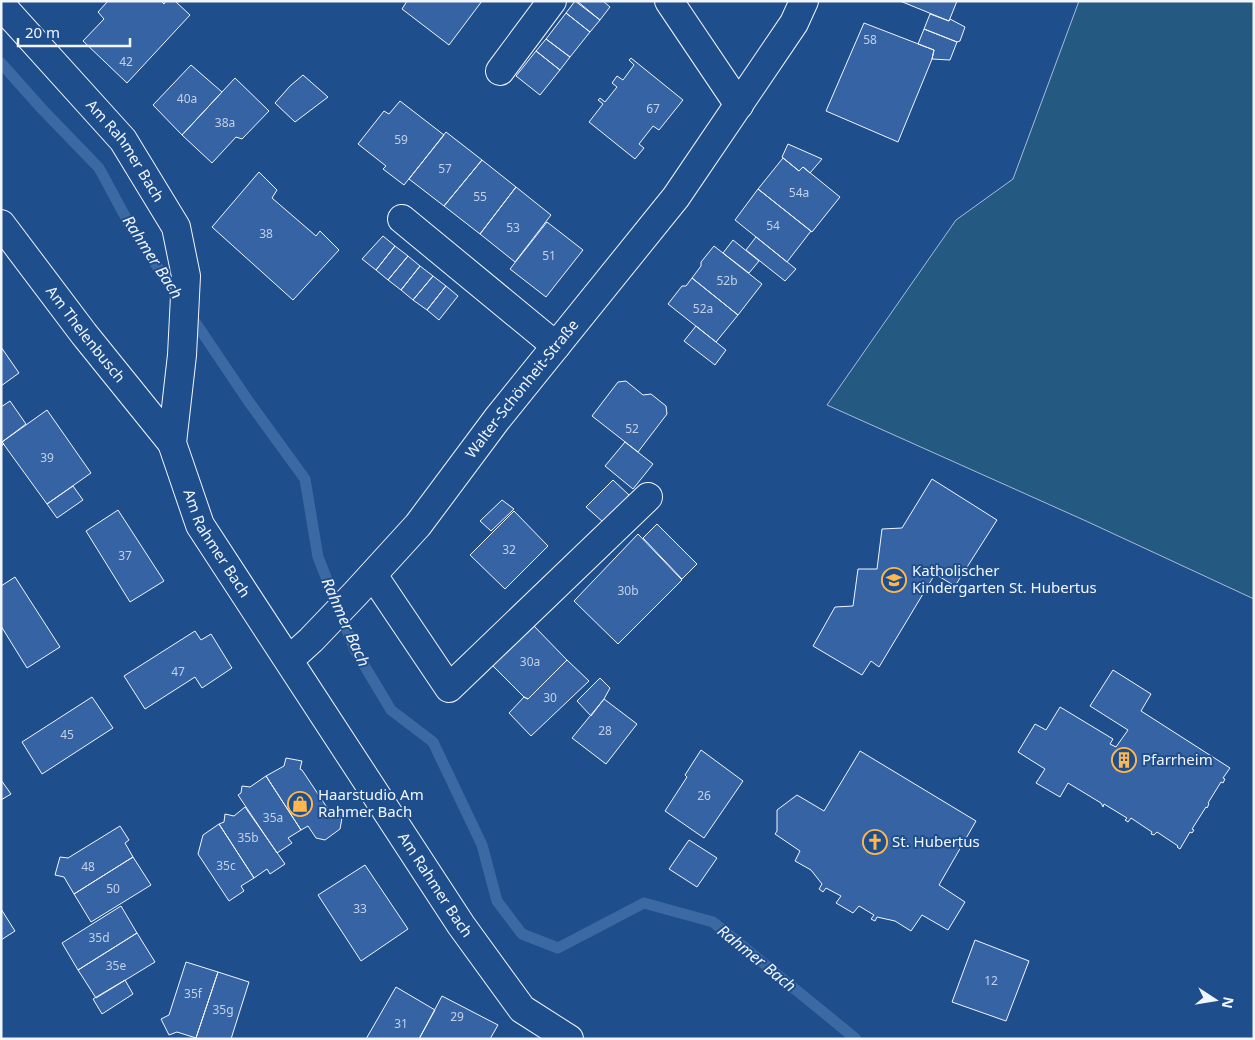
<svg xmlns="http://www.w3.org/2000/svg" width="1255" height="1040" font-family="'Noto Sans',sans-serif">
  <rect width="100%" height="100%" fill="#1f4e8c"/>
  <path fill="#245a82" stroke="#a8bbd7" d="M1079,1H1254V599L1086,521L827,405L956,220L1013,179Z"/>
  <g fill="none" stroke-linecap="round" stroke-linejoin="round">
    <path stroke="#3b69a3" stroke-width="11" d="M1,63L42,109L99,168L132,229L180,300
      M189,313L249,402L305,479L318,557L355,650L391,710L433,742L482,845L497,901L522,934L558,948L644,903L713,922L856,1039"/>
  </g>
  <path fill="#3563a3" stroke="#f2f6ff" d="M108,1H161L164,4L166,1H175L190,15L127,83L83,41L104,19L98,12Z
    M407,1H482L449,45L402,9Z
    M575,1L600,20L590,32L566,13Z
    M577,1H603L610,7L600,20Z
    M900,1H957L949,21Z
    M566,13L590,32L570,57L546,39Z
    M930,14L949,21L950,19L965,27L960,41L957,42L924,29Z
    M864,23L934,50L932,59L898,142L826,111Z
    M924,29L957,42L950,60L932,59L934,50L918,44Z
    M546,39L570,57L560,70L536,51Z
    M536,51L560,70L540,95L516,76Z
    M631,58L683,100L659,130L653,126L639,144L644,148L635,159L589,122L603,104L598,100L600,98L605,102L617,87L612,83L617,76L623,80L634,65L629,60Z
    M191,65L222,92L182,135L153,105Z
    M303,75L328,97L295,122L275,103L290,86Z
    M235,78L269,111L242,139L236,137L212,163L182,135Z
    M400,101L444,135L404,185L383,169L386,166L358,144L384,111L389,114Z
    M446,132L482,160L444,206L409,179Z
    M788,144L822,159L810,173L803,167L799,171L782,157Z
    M783,158L799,171L803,167L840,197L812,232L758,189Z
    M482,160L516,187L480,234L444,206Z
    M259,172L277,190L272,198L316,236L320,231L339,250L293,300L212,227Z
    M516,187L551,215L515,262L480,234Z
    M758,189L811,231L787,262L735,220Z
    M547,222L583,250L546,297L510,269Z
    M383,236L395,246L376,270L362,259Z
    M756,237L796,269L785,281L746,250Z
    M733,240L759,261L749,273L723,253Z
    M395,246L408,256L388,280L376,270Z
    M714,246L762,284L738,315L692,278L701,266V262Z
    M408,256L420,266L401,290L388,280Z
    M420,266L433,276L413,300L401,290Z
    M433,276L446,286L427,310L413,300Z
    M692,278L738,315L716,342L668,304L682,286H686Z
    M446,286L458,296L439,320L427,310Z
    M696,326L726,350L715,365L684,341Z
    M1,347L19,373L1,386Z
    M626,381L643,395L651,394L666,406L667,414L638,452L592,416L618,382Z
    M10,401L26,424L2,442L4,444L1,446V407Z
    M47,410L91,473L47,504L2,442Z
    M625,442L653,464L633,489L605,466Z
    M932,479L997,520L955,586L935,574L879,667L871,661L862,675L813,646L835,607L853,606L858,569H877L882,529L902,528Z
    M613,480L629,495L615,513L603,522L586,507Z
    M73,486L83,500L57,518L47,504Z
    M502,500L514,509L491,531L480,521Z
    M118,510L164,581L130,602L86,531Z
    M514,511L548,546L505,589L470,555Z
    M657,524L697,564L682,579L643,538Z
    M638,534L682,580L618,644L574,601Z
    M15,577L60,647L27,668L1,626V586Z
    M532,624L567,660L528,699L524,697L492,665Z
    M195,631L201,640L211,634L232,668L202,688L195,677L145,709L124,676Z
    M567,660L589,681L531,736L509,713L524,697L528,699Z
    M1113,670L1151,694L1141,711L1230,768L1223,778L1225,779L1223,783L1221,782L1208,803L1209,804L1207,808L1206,807L1192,829L1194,830L1192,833L1190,832L1180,849L1177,847L1178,846L1157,832L1154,835L1151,834L1152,832L1131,818L1128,822L1125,820L1127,818L1104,804L1103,807L1101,803L1068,783L1060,797L1036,783L1045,769L1018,752L1035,724L1046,730L1060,707L1113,739L1110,744L1116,747L1128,730L1090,706Z
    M600,678L610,688L604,699L591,716L577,701Z
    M92,697L113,728L42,774L22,742Z
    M604,699L637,724L606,764L572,738Z
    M701,750L743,781L704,838L665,811L687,777L685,775Z
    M860,751L976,821L939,885L965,902L948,930L922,915L911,931L895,921L877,917L875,921L871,919L874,915L859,906L853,913L836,903L841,896L826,888L823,892L819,889L822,884L811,870L795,861L800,851L775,834L777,831V810L797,795L824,811Z
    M286,758L302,761L300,769L302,770L328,809L338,813L342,818L340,829L325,840L316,838L308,826L301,830L266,776L284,766Z
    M266,776L301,830L288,838L292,843L277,853L238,795L241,793L242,786L250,787Z
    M1,780L11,794L1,800Z
    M245,807L285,864L270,874L267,869L254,878L219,824L224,822L225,814L234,816Z
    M219,824L254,878L241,886L244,891L229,901L198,854L203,835Z
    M120,826L129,840L125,843L133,857L74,894L64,877L55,875L60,857L68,858Z
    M689,840L717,858L697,887L669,869Z
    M133,857L151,885L91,922L74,894Z
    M365,865L408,929L361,961L318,895Z
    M121,906L137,933L78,970L62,943Z
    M1,909L15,931L1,940Z
    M137,933L155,962L96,998L78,970Z
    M975,940L1029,961L1006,1021L952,1002Z
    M186,962L218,972L196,1038L177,1032L169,1035L161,1019L169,1015Z
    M218,972L249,982L231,1039H198L196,1038Z
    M125,980L133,994L102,1014L93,999Z
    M396,987L435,1010L419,1039H366Z
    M442,996L498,1025L490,1039H419Z"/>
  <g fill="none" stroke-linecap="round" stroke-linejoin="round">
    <defs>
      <g id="minor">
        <path d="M669,1L739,105"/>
        <path id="s1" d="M1,5L123,140L176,227L186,276L182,355L172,443L200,525L461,925L522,1009L569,1039"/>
        <path d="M500,71L552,1"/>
        <path d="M402,219L556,346"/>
        <path id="s2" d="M1,224L84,334L172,443"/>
        <path d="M373,575L449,688L648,497"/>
        <path id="s3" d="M289,660L311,640L356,593L418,525L497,419L676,197L794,23L804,1"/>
      </g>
    </defs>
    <use href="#minor" stroke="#f2f6ff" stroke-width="30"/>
    <use href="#minor" stroke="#1f4e8c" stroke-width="28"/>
  </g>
  <defs>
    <symbol id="school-ring" viewBox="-11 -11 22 22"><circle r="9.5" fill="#1f4e8c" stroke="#ffb74d" stroke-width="1.5"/><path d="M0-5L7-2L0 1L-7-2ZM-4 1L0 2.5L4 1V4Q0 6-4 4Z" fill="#ffb74d"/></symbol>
    <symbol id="building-ring" viewBox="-11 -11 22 22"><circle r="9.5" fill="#1f4e8c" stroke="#ffb74d" stroke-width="1.5"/><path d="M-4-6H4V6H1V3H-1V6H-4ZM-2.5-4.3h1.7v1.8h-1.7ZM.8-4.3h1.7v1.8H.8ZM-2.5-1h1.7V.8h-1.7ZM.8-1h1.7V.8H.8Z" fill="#ffb74d"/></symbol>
    <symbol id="shop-ring" viewBox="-11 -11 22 22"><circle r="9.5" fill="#1f4e8c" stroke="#ffb74d" stroke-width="1.5"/><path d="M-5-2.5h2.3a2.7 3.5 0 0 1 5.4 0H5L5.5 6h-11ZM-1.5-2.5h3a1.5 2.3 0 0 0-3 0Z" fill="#ffb74d"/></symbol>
    <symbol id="church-ring" viewBox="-11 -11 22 22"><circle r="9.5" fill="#1f4e8c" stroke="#ffb74d" stroke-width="1.5"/><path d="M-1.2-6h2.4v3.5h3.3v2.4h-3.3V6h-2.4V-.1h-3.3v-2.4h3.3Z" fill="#ffb74d"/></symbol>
  </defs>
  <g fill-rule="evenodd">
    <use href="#school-ring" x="880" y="566" width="28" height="28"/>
    <use href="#building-ring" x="1110" y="746" width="28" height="28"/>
    <use href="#shop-ring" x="286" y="790" width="28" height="28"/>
    <use href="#church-ring" x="861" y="828" width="28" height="28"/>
  </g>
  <g text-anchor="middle" stroke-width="4" stroke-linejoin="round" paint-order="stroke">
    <g font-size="12" fill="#c3d1e8">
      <text x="870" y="44">58</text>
      <text x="126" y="66">42</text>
      <text x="187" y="103">40a</text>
      <text x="653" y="113">67</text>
      <text x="225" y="127">38a</text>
      <text x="401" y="144">59</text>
      <text x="445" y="173">57</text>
      <text x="799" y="197">54a</text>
      <text x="480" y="201">55</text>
      <text x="773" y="230">54</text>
      <text x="513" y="232">53</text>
      <text x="266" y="238">38</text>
      <text x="549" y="260">51</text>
      <text x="727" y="285">52b</text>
      <text x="703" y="313">52a</text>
      <text x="632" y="433">52</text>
      <text x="47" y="462">39</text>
      <text x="509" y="554">32</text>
      <text x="125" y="560">37</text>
      <text x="628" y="595">30b</text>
      <text x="530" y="666">30a</text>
      <text x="178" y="676">47</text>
      <text x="550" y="702">30</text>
      <text x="605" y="735">28</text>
      <text x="67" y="739">45</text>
      <text x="704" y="800">26</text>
      <text x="273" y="822">35a</text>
      <text x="248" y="842">35b</text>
      <text x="226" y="870">35c</text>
      <text x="88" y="871">48</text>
      <text x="113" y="893">50</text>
      <text x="360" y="913">33</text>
      <text x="99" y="942">35d</text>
      <text x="116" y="970">35e</text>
      <text x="991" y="985">12</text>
      <text x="193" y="998">35f</text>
      <text x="223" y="1014">35g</text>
      <text x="457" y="1021">29</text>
      <text x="401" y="1028">31</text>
    </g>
    <g font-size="15" fill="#f2f6ff" stroke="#1f4e8c">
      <text dy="5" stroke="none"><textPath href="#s1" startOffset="192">Am Rahmer Bach</textPath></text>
      <text dy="5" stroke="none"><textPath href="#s2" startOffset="139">Am Thelenbusch</textPath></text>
      <text dy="5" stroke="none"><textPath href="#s3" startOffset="358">Walter-Schönheit-Straße</textPath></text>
      <text dy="5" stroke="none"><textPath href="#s1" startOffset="612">Am Rahmer Bach</textPath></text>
      <text dy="5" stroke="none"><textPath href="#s1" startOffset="1018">Am Rahmer Bach</textPath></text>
    </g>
    <g font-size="15" fill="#f2f6ff" stroke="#1f4e8c" text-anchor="start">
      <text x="912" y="576">Katholischer<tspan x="912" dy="17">Kindergarten St. Hubertus</tspan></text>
      <text x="1142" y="765">Pfarrheim</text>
      <text x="318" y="800">Haarstudio Am<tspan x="318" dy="17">Rahmer Bach</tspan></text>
      <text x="892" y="847">St. Hubertus</text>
    </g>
    <g font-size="16" font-style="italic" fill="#f2f6ff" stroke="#1f4e8c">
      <text transform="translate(153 257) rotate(57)" y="6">Rahmer Bach</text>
      <text transform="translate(346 622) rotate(66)" y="6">Rahmer Bach</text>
      <text transform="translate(757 958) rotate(39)" y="6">Rahmer Bach</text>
    </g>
  </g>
  <rect width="1255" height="1040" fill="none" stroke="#f2f6ff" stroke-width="5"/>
  <g transform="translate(1215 1000) rotate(102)" stroke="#1f4e8c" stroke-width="4" paint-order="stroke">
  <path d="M0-4L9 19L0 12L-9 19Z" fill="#f2f6ff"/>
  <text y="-8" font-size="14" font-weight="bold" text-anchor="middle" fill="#f2f6ff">N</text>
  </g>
  <path d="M18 38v8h112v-8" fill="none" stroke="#f2f6ff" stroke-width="2.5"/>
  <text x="25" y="38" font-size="15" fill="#f2f6ff" stroke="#1f4e8c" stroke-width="4" paint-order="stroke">20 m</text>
</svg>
